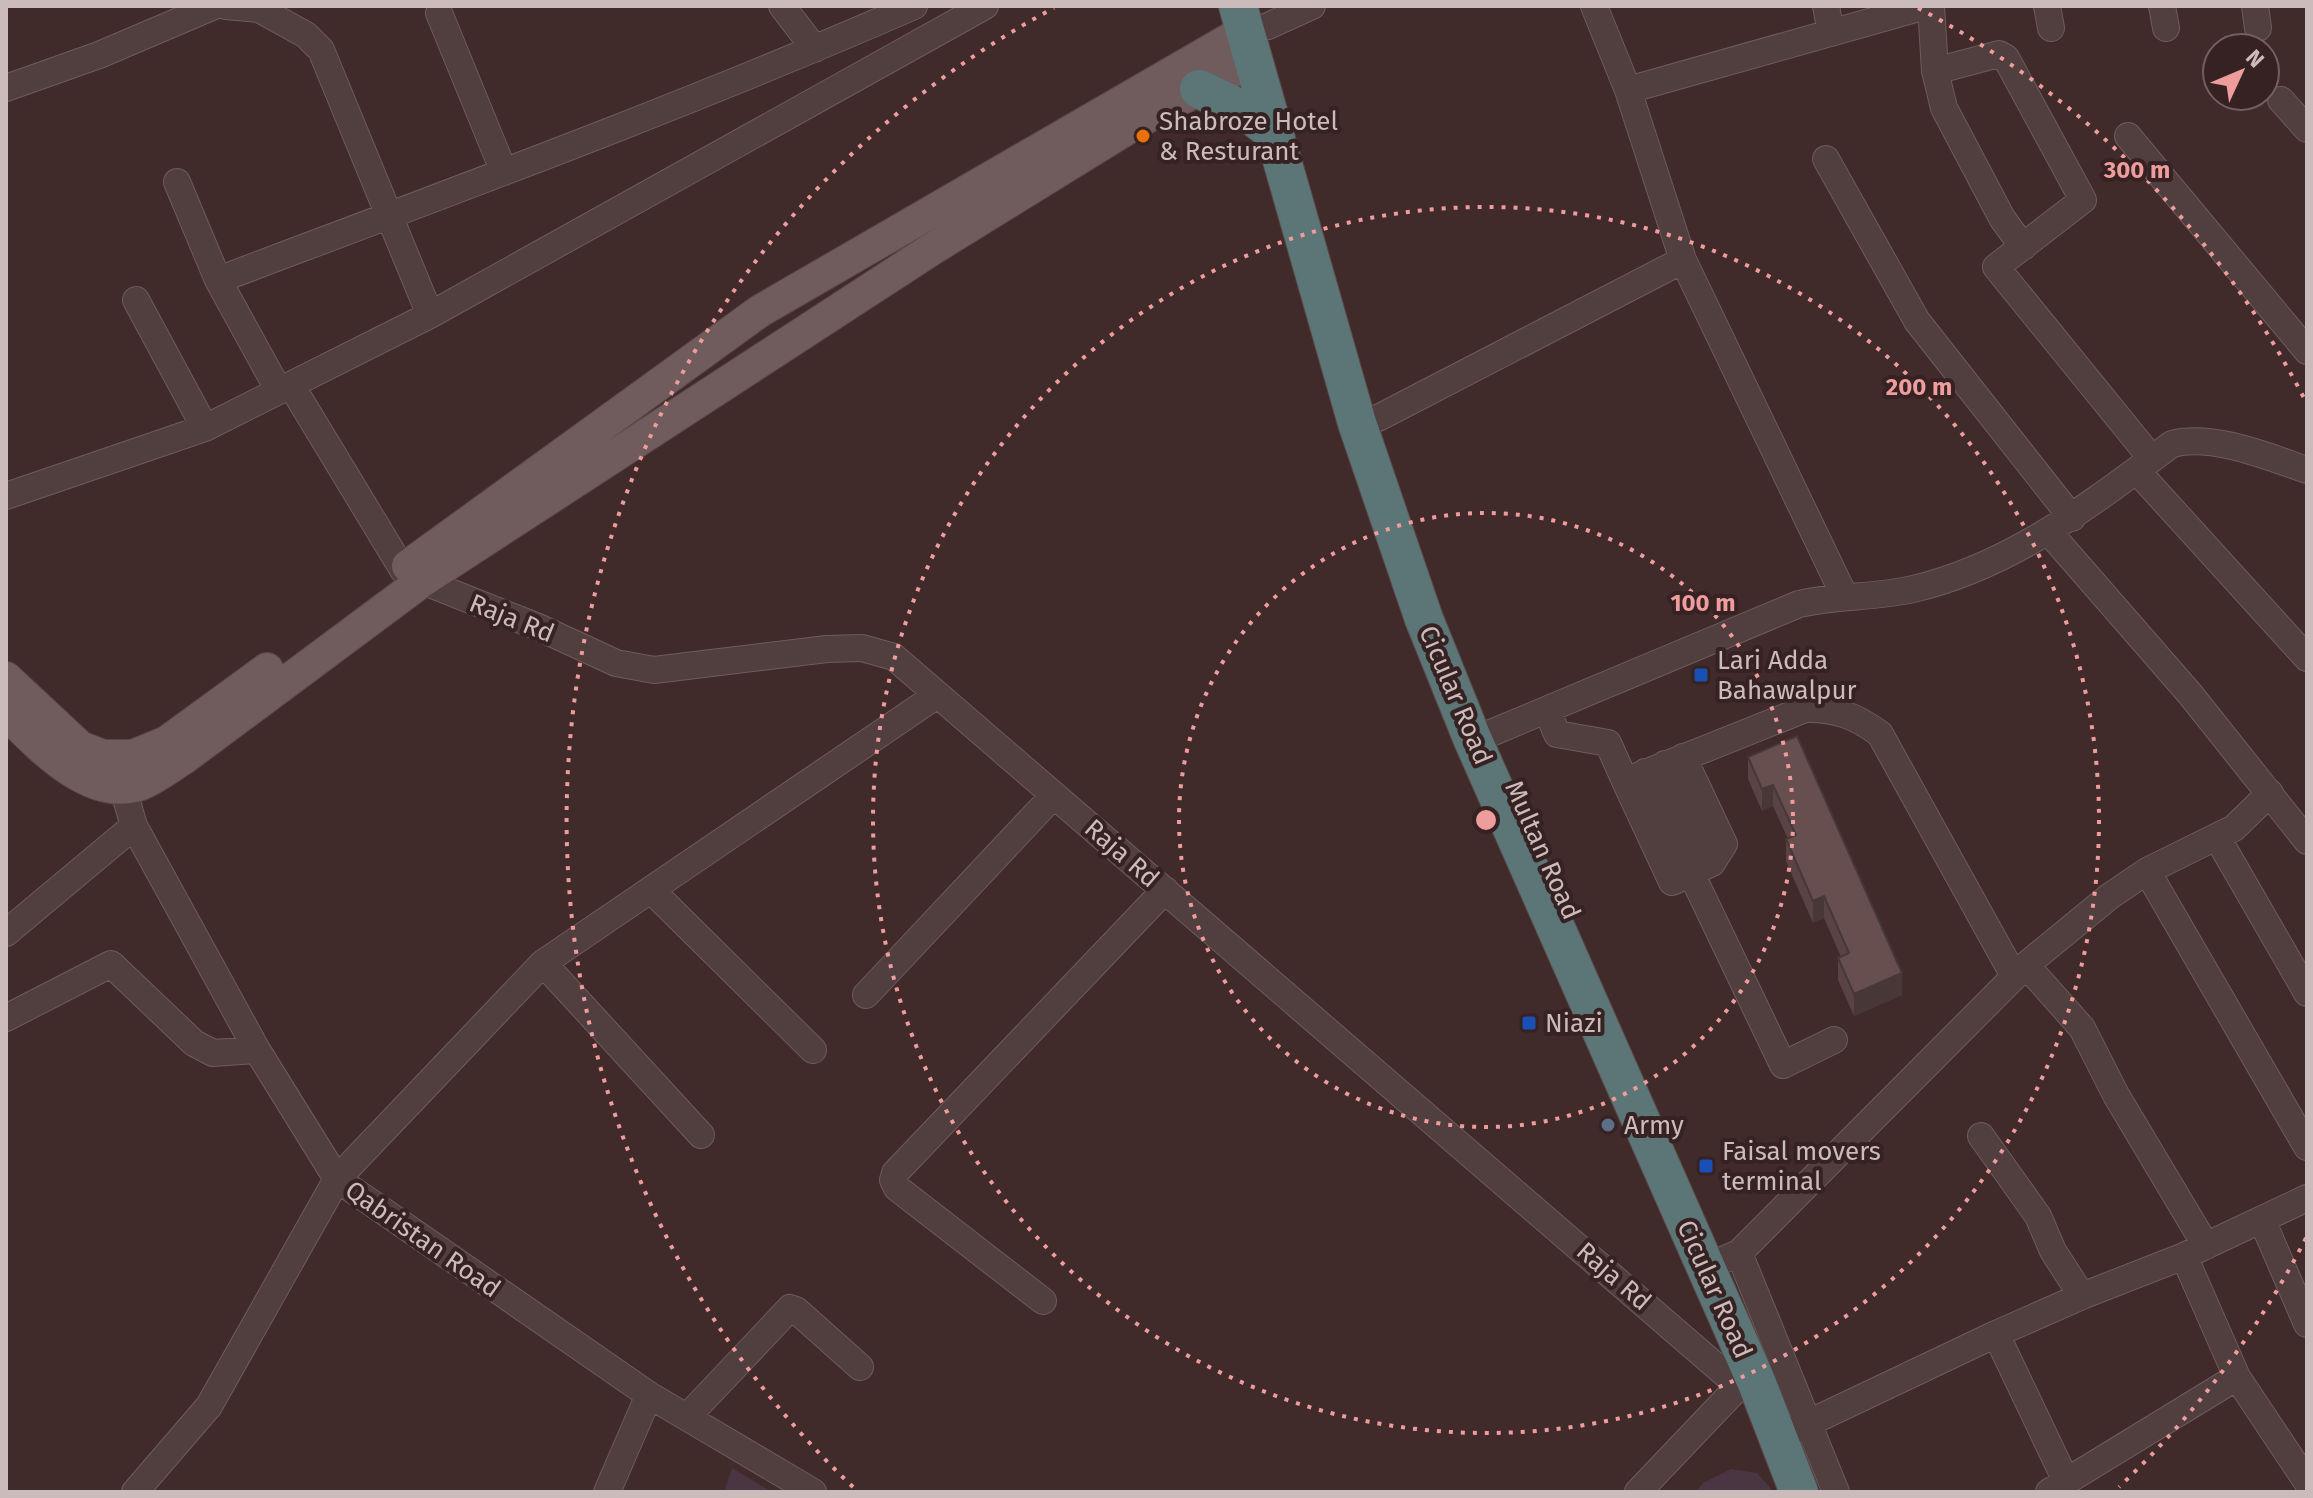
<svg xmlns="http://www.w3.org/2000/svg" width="2313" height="1498" font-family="'Fira Sans',sans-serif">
  <rect width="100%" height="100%" fill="#402a2a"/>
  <path fill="#4a3542" d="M732,1468L772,1492H724Z
    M1731,1469L1757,1473L1774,1492H1695L1703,1483Z"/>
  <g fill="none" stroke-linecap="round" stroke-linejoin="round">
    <defs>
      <path id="minor" d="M226,6L259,9L306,35L321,50L430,315
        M782,6L815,49
        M1594,6L1628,90L1683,260L1845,597
        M1826,6L1831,33
        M1931,6L1935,71L1944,108L2002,218L2023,247
        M2047,6L2051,28
        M2162,6L2166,28
        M2255,6L2258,28
        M439,13L504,172
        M1268,26L1312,6
        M1935,71L1999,54L2006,58L2083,200L1996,267L2152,459
        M6,88L99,55L214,6
        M1628,90L1926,6
        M2281,100L2307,129
        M2128,136L2307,351
        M1826,159L1917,321L2072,518
        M177,182L218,280L279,391
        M218,280C451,192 685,106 914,6
        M136,300L205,428
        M291,385L403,570L422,581L536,626L616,663L654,670L827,649L862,648L894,657L1739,1386
        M1378,418L1683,260
        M2137,471L2307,658
        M6,496L205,428L430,315L985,6
        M2048,531L2190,694L2307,841
        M1547,710L1557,734L1608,743L1625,781L1805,709C1835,708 1856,716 1880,734L2014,976
        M1491,733L1799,604C1837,595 1875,598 1913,589C2012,566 2092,503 2172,444C2212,433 2269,457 2307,470
        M1683,757L1724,844L1712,863L1691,873L1783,1065L1834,1040
        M1665,764L1712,863
        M1625,781L1672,882L1691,873L1645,772
        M134,826L257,1050L337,1179L649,1395L813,1492
        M2217,837L2307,993
        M2147,871L2307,1147
        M651,890L813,1050
        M6,933L134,826L123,788
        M543,963L701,1135
        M2026,965L2082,1028L2116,1095L2206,1246
        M866,995L1054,795
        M6,1018L111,964L194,1043L213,1053L257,1050
        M1981,1136L2038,1216L2053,1251L2082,1296
        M2262,1220L2307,1324
        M1739,1253L1836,1492
        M2184,1256L2237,1377L2307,1482
        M1706,1267L1739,1253L2026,965L2110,896L2147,871L2234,828L2270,793
        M1043,1301L897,1188L893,1180L895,1173L1165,890
        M1996,1334L2066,1481
        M687,1417L790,1308L796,1310L860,1367
        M1796,1429L1996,1334L2082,1296L2184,1256L2307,1198
        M135,1492L209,1406L337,1179L543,963L937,695
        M607,1492L649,1395
        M1638,1492L1739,1386L1756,1381
        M2049,1492L2237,1377"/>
      <path id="major" d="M408,566L760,311L1244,31
        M6,678L80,747L103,756H133L167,742L267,669
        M6,713C38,745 91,803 141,784C156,778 171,766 184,758L422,581L932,249L1136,123L1252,61"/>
      <path id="highway" d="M1238,6L1357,423L1424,619L1472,738L1756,1381L1799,1492
        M1199,89L1247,112L1272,131"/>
    </defs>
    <use href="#minor" stroke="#6e5c5c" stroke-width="28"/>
    <use href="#major" stroke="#5a4748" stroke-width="34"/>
    <use href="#highway" stroke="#5b4849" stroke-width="40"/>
    <use href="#minor" stroke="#513e3e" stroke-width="26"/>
    <use href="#major" stroke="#705c5c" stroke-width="32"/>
    <use href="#highway" stroke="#5c7576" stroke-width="38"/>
  </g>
  <path fill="#594344" d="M1797,736L1902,995L1854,1016L1838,980V958L1841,957L1824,918L1813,923L1786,861V839H1788L1773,806L1762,811L1748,779V757Z"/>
  <path fill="#483737" d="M1773,785V806L1762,811V789Z
    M1824,896V918L1813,923V901Z
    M1902,973V995L1854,1016V994Z"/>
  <path fill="#674e4f" stroke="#483737" stroke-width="2" d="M1797,736L1902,973L1854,994L1838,958L1849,953L1824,896L1813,901L1786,839L1796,835L1773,785L1762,789L1748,757Z"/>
  <g fill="none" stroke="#ee9d9c" stroke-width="4" stroke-dasharray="4 8">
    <circle cx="1486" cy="820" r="307"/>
    <circle cx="1486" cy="820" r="613"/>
    <path d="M2306 1238A920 920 0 0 1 2119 1487M853 1487A920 920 0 0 1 1054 8M1918 8A920 920 0 0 1 2306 402"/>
  </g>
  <circle fill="#e8710a" stroke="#362223" stroke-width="3" cx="1143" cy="136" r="8"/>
  <g fill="#1a4fb4" stroke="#362223" stroke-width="3">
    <rect x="1693" y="667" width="16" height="16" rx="4"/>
    <rect x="1521" y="1015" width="16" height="16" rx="4"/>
    <rect x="1698" y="1158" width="16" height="16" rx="4"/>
  </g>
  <circle fill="#5c6f8a" stroke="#362223" stroke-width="3" cx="1608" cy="1125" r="8"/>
  <g text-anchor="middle" stroke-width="8" stroke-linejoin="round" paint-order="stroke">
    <g font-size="26" fill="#cbbbbb" stroke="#362223" text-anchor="start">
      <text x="1159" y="130">Shabroze Hotel<tspan x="1159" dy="30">&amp; Resturant</tspan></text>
      <text x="1717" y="669">Lari Adda<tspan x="1717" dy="30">Bahawalpur</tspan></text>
      <text x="1545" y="1032">Niazi</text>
      <text x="1624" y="1134">Army</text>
      <text x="1722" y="1160">Faisal movers<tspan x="1722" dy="30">terminal</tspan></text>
    </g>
    <g font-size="26" fill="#cbbbbb" stroke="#362223">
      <text transform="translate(512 618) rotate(22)" y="9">Raja Rd</text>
      <text transform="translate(1456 695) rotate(67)" y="9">Cicular Road</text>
      <text transform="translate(1543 850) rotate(66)" y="9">Multan Road</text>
      <text transform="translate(1122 853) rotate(41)" y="9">Raja Rd</text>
      <text transform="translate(423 1239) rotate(35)" y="9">Qabristan Road</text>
      <text transform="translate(1614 1276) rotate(41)" y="9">Raja Rd</text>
      <text transform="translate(1715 1289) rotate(66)" y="9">Cicular Road</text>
    </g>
  </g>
  <circle cx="1486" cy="820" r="12" fill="#ee9d9c" stroke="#362223" stroke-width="4"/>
  <g font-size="24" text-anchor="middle" font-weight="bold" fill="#ee9d9c" stroke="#362223" stroke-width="8" stroke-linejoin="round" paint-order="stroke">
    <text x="2137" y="178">300 m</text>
    <text x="1919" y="395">200 m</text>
    <text x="1703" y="611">100 m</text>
  </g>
  <rect width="2313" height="1498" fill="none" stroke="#cbbbbb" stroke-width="16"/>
  <g transform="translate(2241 72) rotate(46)"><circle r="38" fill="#362223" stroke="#725f60" stroke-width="2"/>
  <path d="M0-6L14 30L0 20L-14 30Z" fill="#ee9d9c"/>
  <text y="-12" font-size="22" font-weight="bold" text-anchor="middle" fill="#cbbbbb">N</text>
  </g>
</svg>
